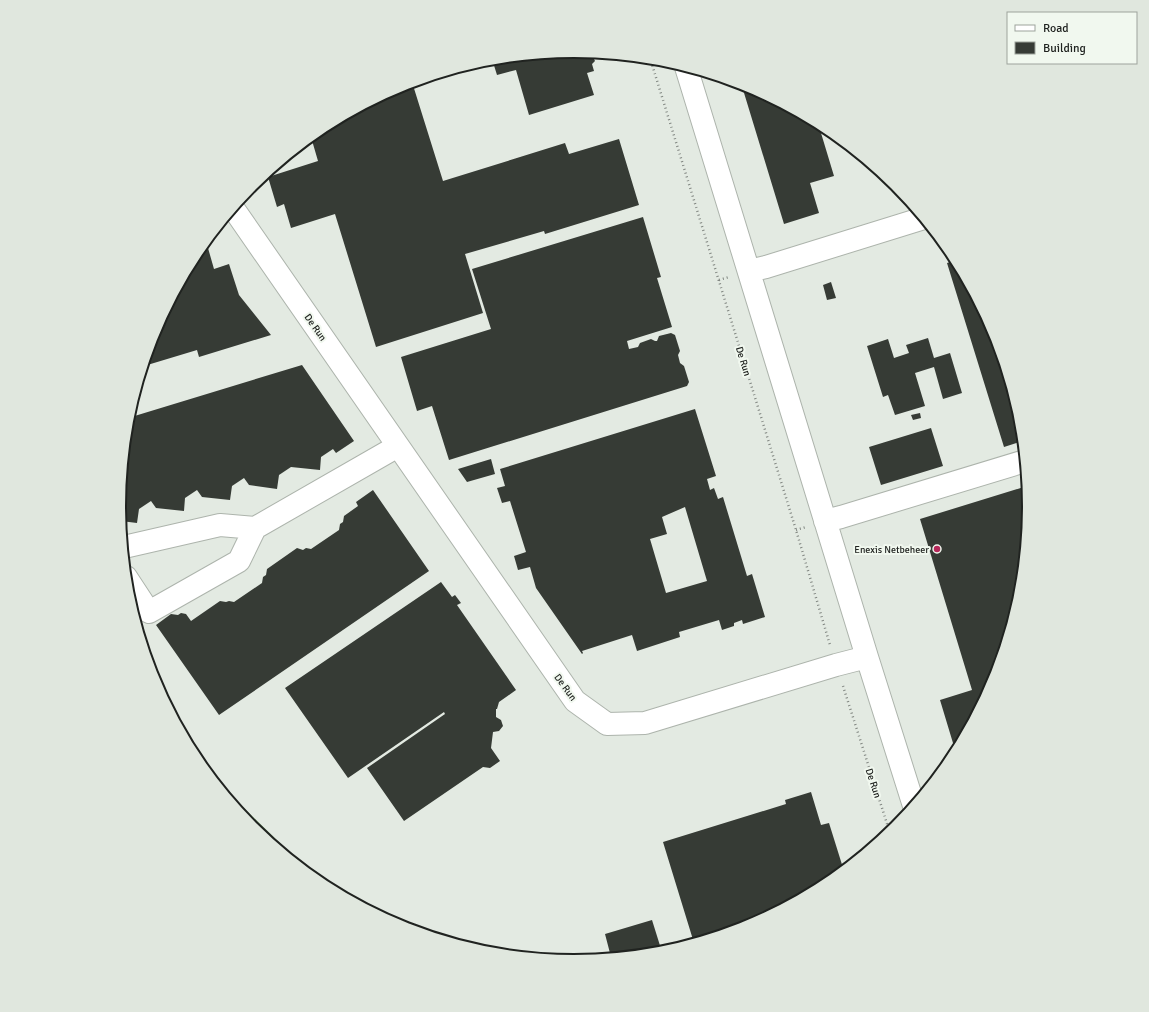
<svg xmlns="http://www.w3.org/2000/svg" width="1149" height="1012" font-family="Signika,sans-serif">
  <rect width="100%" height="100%" fill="#e3eae2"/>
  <path fill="#9ec994" d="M208,773L322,884L253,828Z"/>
  <path fill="#363b35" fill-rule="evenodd" d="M575,51L588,52L589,56L593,57L595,61L592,64L594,71L587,73L594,95L529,115L516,70L497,75L492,59Z
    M412,82L443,181L565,143L569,154L619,139L639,205L545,234L544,231L465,254L483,313L376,347L335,214L291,228L284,204L277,207L268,177L318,161L311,137L322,128L401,86Z
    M741,83L749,86L830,130L821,133L834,176L810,183L819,213L784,224Z
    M643,217L661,277L657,278L672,327L627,341L629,349L638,347L640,343L651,339L655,341H657L659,336L671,333L675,335L680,351L678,355L680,363L684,366L689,382L687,386L449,460L432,406L417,411L401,357L491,329L472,269Z
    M206,241L214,269L229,264L239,295L271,335L199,357L197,350L144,366L154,332L196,253Z
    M956,260L995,332L1021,417L1023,441L1004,447L947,263Z
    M831,282L836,298L827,300L823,285Z
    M928,338L934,358L950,353L962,393L943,399L934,367L915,373L925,406L895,415L888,395L883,397L867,346L888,339L894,358L909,353L906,345Z
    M302,365L354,441L336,453L333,449L321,457L320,470L291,467L279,475L277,489L249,485L244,478L232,486L230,500L202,497L197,490L185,498L184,511L156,508L151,501L139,509L137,523L121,521L120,506L128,418Z
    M695,409L716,476L707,479L710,490L714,488L718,499L723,497L747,576L752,574L765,617L743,624L742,620L734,623V626L722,630L719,620L679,632L680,637L637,651L632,635L582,651L583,653L582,654L536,588L530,567L518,570L514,556L526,552L510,501L502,503L497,488L505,486L500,469ZM685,507L707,581L666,593L650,539L667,534L662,517Z
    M920,413L921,418L913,420L911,415Z
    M931,428L943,466L881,485L869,447Z
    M491,459L495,474L467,482L458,469Z
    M1027,486L1029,506L1021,595L995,680L956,753L940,700L972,690L920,519Z
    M373,490L429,571L219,715L156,625L171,614L178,615L181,613L186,614L191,621L220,601L226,602L229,601L234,602L262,583L263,577L266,575L267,569L297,548L303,550L306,548L311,549L339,530L340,524L343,522L344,516L358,506L356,502Z
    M441,582L452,597L455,595L461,603L457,605L516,690L499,702L497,709H496V717L501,720L503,726L499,731L493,732L491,748L500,761L490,768L483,767L404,821L367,768L445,714L444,712L348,778L285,688Z
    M811,792L821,825L829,823L844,871L827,884L748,926L694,943L663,842L786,804L785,800Z
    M652,920L662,952L611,957L605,934Z"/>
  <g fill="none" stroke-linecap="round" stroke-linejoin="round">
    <defs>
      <path id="minor" d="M686,67L867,657L914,806
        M233,208L575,701L607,724L645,723L836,665L867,657
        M749,271L766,267L924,218
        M825,521L841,517L1025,461
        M255,528L398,446
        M124,547L220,525L255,528L239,561L149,612L126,577"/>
    </defs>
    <use href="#minor" stroke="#adb4ac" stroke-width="24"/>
    <path stroke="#838883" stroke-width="2.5" stroke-dasharray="1 3" stroke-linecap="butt" d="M650,58L796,530L830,645
      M719,280L729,277
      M796,530L806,527
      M843,686L890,833"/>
    <use href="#minor" stroke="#fff" stroke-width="22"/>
  </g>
  <circle fill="#b62759" stroke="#f1f8ef" stroke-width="1.5" cx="937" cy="549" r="4"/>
  <g text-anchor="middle" stroke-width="4" stroke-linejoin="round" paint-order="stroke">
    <g font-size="10" fill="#202320" stroke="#f1f8ef">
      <text transform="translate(316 327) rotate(55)" y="4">De Run</text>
      <text transform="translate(744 361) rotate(73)" y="4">De Run</text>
      <text transform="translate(566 687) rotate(54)" y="4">De Run</text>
      <text transform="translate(874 783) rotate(72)" y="4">De Run</text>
    </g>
    <g font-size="10" fill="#202320" stroke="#f1f8ef" text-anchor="end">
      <text x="929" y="553">Enexis Netbeheer</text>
    </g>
  </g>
  <path d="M0 0H1149V1012H0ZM126 506a448 448 0 1 1 896 0a448 448 0 1 1-896 0Z" fill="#e0e7de" fill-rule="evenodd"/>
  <path fill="none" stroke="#202320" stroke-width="2" d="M126 506a448 448 0 1 1 896 0a448 448 0 1 1-896 0Z"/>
  <rect x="1007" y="12" width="130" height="52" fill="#f1f8ef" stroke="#9da39c"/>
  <rect x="1015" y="25" width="20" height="6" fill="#ffffff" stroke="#9da39c"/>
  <text x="1043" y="32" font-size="12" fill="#202320">Road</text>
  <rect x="1015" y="42" width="20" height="12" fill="#363b35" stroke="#9da39c"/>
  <text x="1043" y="52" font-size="12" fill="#202320">Building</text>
</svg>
